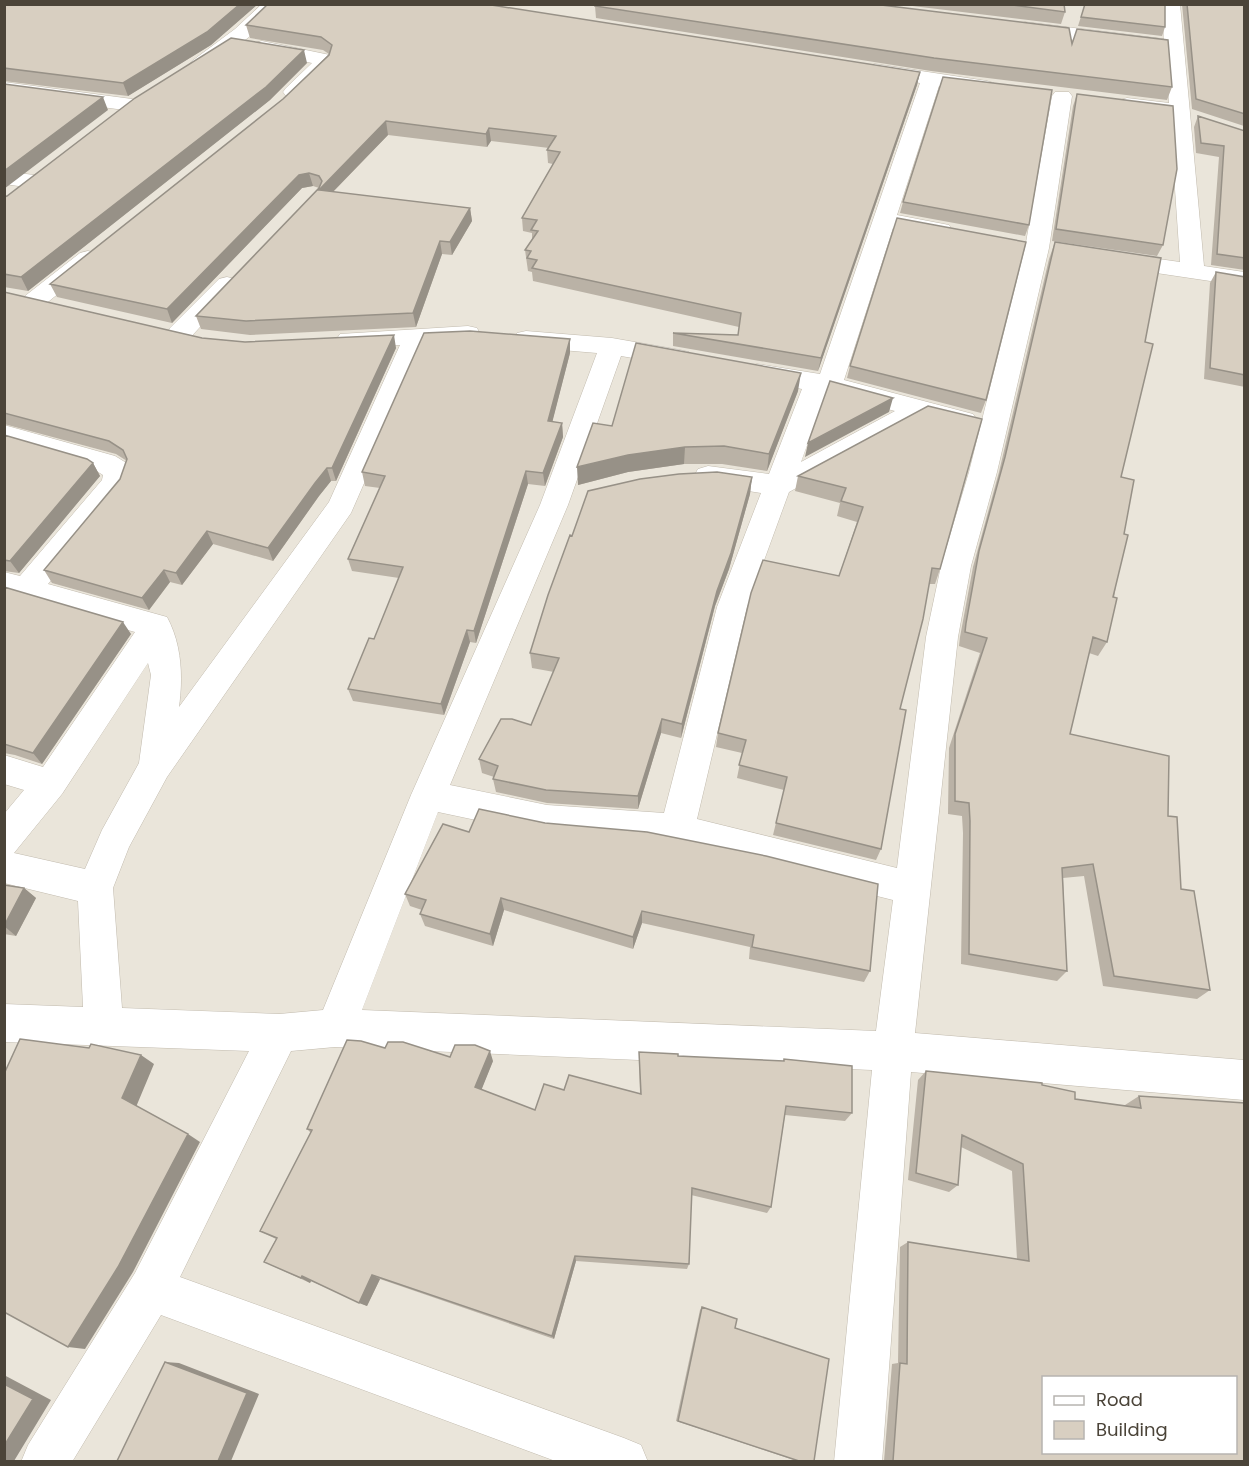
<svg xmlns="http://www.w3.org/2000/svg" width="1249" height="1466" font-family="Poppins,sans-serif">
  <rect width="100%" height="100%" fill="#f6f3ec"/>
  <path fill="#eae5da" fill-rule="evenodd" d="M5,5H1244V1461L5,1462ZM1044,1378H1236V1452H1044Z"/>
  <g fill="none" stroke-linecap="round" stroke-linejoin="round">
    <defs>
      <path id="street" d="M262,4H282L249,37L206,69H192L189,65L192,61L235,29Z
        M1162,4H1180L1204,266L1244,272V286L1116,267L1108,265L1104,260L1108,255L1116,253L1180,262L1170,116L1120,108L1117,104L1120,100L1127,98L1169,103L1165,51L1025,34L1018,32L1016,28L1018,24L1025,22L1164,39Z
        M262,41L330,55L333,59L328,69L300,96H286L283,92L286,88L312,63L255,51L252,47L255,43Z
        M875,64L987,81L994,83L997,87L994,91L987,93L939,86L897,215L949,225L952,230L949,235L941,237L893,228L844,380L973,414L977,420L973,426L964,429L924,418L789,492L747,607L697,819L897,868L926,637L941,566L969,472L1025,248L1052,96L1055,92H1069L1072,96L1049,248L997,472L971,566L958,637L915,1033L1244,1060V1100L911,1072L882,1462H834L872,1070L335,1047L291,1051L180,1277L624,1438L641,1445L648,1462H558L161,1315L72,1462H21L28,1445L135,1273L249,1051L4,1042V1004L83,1007L78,901L4,883V814L24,790L4,784V755L43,767L135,632L4,595V572L20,576L102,480L103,475L95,470L4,443V425L115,456L128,464L132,471L125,490L48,584L167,617C182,645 183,677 179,707L329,502L400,345L349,348L340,346L336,340L340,334L468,326L477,328L480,334L477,340L425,344L351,513L167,777L129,847L113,888L122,1008L279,1014L323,1010L411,795L540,505L597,353L526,347L517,345L513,339L517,333L526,331L612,338L680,350L689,352L693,358L689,364L680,366L621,356L568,505L450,785L547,805L664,813L717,607L761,493L698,483L694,476L698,469L708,466L769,474L802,389L748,378L744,372L748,366L757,364L820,374L920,83L868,74L865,70L868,66ZM826,393L895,411L801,462ZM148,663L151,675L139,763L102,830L85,869L14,853L62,794ZM438,812L547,835L677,846L893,900L876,1031L362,1010Z
        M4,82L132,99L139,101L142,105L139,109L132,111L4,94Z
        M4,171L41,176L44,181L41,186L33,188L4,184Z
        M88,251L96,253L100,258L96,263L43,306L34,308L25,306L22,301L25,296L80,253Z
        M227,277L235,279L239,284L235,289L188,340L179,342L170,340L167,334L170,328L219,279Z"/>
    </defs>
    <use href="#street" stroke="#c2bbae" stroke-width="1"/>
    <use href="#street" fill="#fff" fill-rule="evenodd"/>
  </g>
  <path fill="#bab2a6" d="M4,4H258L211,45L128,96L4,81Z
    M896,4H1064L1065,12L1061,24Z
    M1085,4L1165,27L1162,36L1078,26Z
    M1182,4H1245L1244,126L1192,109Z
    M595,6L1072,44L1172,87L1167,100L931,71L596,18Z
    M246,25L920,72L917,85L818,371L673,346V333L738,335L739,327L533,281L532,272L528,271L525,250L532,240V233L523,231L522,218L553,164L548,163L547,150L549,148L491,141L487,147L388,135L333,192L470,208L472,221L452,255L442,254L416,327L250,335L201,329L196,316L319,188L313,186L302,188L172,323L57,297L50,284L283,99L329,54L323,50L250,38Z
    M307,63L270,100L28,291L4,287V197Z
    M1077,94L1163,245L1157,256L1052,241L1073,106Z
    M1198,116L1245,131V270L1211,265L1219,157L1196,153L1194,127Z
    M903,202L1029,225L1025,236L900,213Z
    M1055,242L1145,342L1121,477L1124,534L1107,642L1098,656L1089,653L1070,734L1168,816L1181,889L1210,990L1197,999L1103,986L1084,876L1063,878L1067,971L1057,981L961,964L963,833L962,816L948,814L949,748L980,653L959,646L960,637L973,567L999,472L1049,259Z
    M1216,272L1245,277V387L1204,379L1210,283Z
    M4,292L202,338L245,342L396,348L336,481H331L319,496L273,561L213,544L182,585L170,582L149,610L52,583L44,570L120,479L127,461L116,454L4,424Z
    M570,353L552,422L562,423L563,437L545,486L528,484L476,643L470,642L444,715L353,701L348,689L374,639L399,578L352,571L348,559L380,488L365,486L362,472Z
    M850,366L986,400L981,413L847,378Z
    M798,391L767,471L722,464H684L628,472L578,485L612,426Z
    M928,406L940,569L935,584H929L900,709L881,849L876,860L773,835L784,790L737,778L742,753L716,747L718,733L839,576L857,522L837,516L840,503L795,491L798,476Z
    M4,435L93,463L100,476L19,573L4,571Z
    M752,477L750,494L729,569L715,606L681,738L661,733L638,809L547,803L496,792L493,779L494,777L482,773L479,759L531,725L554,672L532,668L530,653L572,536Z
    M4,587L131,634L42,764L15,755L4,753Z
    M443,824L870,971L864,982L749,959L750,947L642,923L633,949L504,910L493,946L425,926L420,914L422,910L410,906L405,894Z
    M4,885L24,888L36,898L16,936L4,934Z
    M385,1048L450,1057L493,1061L481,1090L535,1110L564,1090L640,1094L639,1052L678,1056L783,1061L784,1059L852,1113L845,1121L785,1115L771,1207L767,1213L691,1195L689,1264L687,1269L576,1261L554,1339L380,1279L367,1306L311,1281L310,1283L264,1262L276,1239L260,1231L311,1133L307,1129Z
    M926,1071L1042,1085L1075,1099L1125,1106V1105L1139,1096L1245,1461H884L892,1364L898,1363L900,1247L908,1242L1017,1259L1012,1171L961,1147L958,1185L949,1192L908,1180L918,1080Z
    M702,1307L735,1328L814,1461H797L676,1421L700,1310Z"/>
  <path fill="#979187" d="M240,4H258L211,45L128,96L123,83Z
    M304,50L307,63L270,100L28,291L21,277Z
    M920,72L917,85L818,371L821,358Z
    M103,97L108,110L4,189V171Z
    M386,121L388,135L322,203L319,190Z
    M489,128L491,141L487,147L486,134Z
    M309,173L313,186L302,188L172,323L167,309L299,175Z
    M470,208L472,221L452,255L450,242Z
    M440,241L442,254L416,327L413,313Z
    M394,335L396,348L336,481L332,468Z
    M570,339V353L549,435L548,421Z
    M801,373L798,391L767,471L769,454Z
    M893,398L889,412L805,457L808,443Z
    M562,423L563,437L545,486L543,473Z
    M685,447L684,464L628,472L578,485L577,467L628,455Z
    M93,463L100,476L19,573L10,561Z
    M327,468L331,481L319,496L273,561L268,548L315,483Z
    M526,471L528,484L476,643L474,631Z
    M752,477L750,494L729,569L715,606L681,738L682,724L717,591Z
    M207,531L213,544L182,585L176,573Z
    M164,570L170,582L149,610L142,598Z
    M123,622L131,634L42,764L33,753Z
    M467,630L470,642L444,715L441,704Z
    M662,719L661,733L638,809V796Z
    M24,888L36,898L16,936L4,926Z
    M501,898L504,910L493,946L490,934Z
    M642,911V923L633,949V937Z
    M490,1051L493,1061L479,1096L475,1087Z
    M141,1055L154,1064L136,1107L122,1098Z
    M188,1134L200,1142L133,1272L85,1349L68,1347Z
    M575,1256L576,1261L554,1339L552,1336Z
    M372,1275L380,1279L367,1306L359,1303Z
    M302,1276L311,1281L310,1283L301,1278Z
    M165,1362L179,1363L259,1394L231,1461H218Z
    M4,1375L51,1400L14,1461H4Z"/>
  <path fill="#d8cfc1" stroke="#979187" stroke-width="1.5" fill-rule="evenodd" d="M4,4H240L207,32L123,83L4,68Z
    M268,4H485L920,72L821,358L673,333L738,335L741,313L532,268L537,260L527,258L531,251L525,250L538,231L531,230L537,220L522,218L560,152L547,150L556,136L489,128L486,134L386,121L319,190L470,208L450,242L440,241L413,313L246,321L196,316L319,188L322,181L319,176L309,173L299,175L167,309L50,284L283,99L329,55L332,45L321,37L246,25Z
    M596,4H873L1069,28L1072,44L1077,29L1168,40L1172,87L934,58L595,6Z
    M1005,4H1064L1065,12Z
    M1085,4H1165V27L1081,17Z
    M1187,4H1245V114L1196,99Z
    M231,38L304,50L266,87L21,277L4,274V197L7,196L135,98Z
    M943,77L1052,90L1029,225L903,202Z
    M4,84L103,97L4,171Z
    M1077,94L1173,106L1177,169L1163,245L1056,229Z
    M1198,116L1245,131V258L1217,254L1224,146L1201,143Z
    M897,218L1026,242L986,400L850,366Z
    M1055,242L1161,258L1145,342L1153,344L1121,477L1134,480L1124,534L1128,535L1113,597L1117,598L1107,642L1093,637L1070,734L1169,756L1168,816L1177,817L1181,889L1194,891L1210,990L1114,976L1093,864L1062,868L1067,971L969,954L970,821L969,803L955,801V734L987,638L965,632L966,623L979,551L1005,457Z
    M1216,272L1245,277V375L1210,368Z
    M4,292L202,338L245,342L394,335L332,468H327L315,483L268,548L207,531L176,573L164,570L142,598L44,570L120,479L127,459L123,450L109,441L4,413Z
    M470,331L570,339L548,421L562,423L543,473L526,471L474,631L467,630L441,704L348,689L369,638L374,639L403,567L348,559L385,476L362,472L424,333Z
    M636,343L801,373L769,454L724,446L685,447L628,455L577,467L593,423L612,426Z
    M830,381L893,398L808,443Z
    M928,406L982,419L940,569L932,568L923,619L900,709L906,710L881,849L776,823L787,777L739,765L746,740L718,733L751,593L763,560L839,576L863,507L841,501L846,488L798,476Z
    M4,435L87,459L93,463L10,561L4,560Z
    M717,472L752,477L731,553L717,591L682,724L662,719L638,796L546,790L493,779L498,766L479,759L501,719H512L531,725L559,658L530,653L548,595L570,535L572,536L588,491L640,479L679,474Z
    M4,587L123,622L33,753L4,744Z
    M479,809L545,823L647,832L766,856L878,884L870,971L752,947L754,935L642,911L633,937L501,898L490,934L420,914L426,900L405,894L443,824L469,832Z
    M4,885L24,888L4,926Z
    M20,1039L89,1048L91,1044L141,1055L122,1098L188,1134L118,1267L68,1347L4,1312V1074Z
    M347,1040L361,1041L385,1048L388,1042H403L450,1057L455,1045H475L490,1051L475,1087L535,1110L544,1084L564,1090L569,1075L641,1094L639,1052L678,1054V1056L784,1061V1059L852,1066V1113L786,1106L771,1207L692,1188L689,1264L575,1256L552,1336L372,1275L359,1303L302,1276L301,1278L264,1262L277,1238L260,1231L312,1130L307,1129Z
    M926,1071L1042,1083V1085L1075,1092V1099L1141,1108L1139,1096L1245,1103V1461H893L900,1363L907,1364L908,1242L1029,1261L1023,1164L962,1135L958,1185L916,1173ZM1044,1377H1236V1452H1044Z
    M702,1307L737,1319L735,1328L829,1359L814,1461H799L678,1421Z
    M165,1362L247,1393L218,1461H117Z
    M4,1384L33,1399L4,1446Z"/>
  <rect width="1249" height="1466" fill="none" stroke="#4b4439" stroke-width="12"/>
  <rect x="1042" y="1376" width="195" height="78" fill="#ffffff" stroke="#b7b4b0" stroke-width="1.5"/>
  <rect x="1054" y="1396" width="30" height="9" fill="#ffffff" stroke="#b7b4b0" stroke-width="1.5"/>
  <text x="1096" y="1406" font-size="18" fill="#4b4439">Road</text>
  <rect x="1054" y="1421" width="30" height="18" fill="#d8cfc1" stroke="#b7b4b0" stroke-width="1.5"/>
  <text x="1096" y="1436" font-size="18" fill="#4b4439">Building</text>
</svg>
